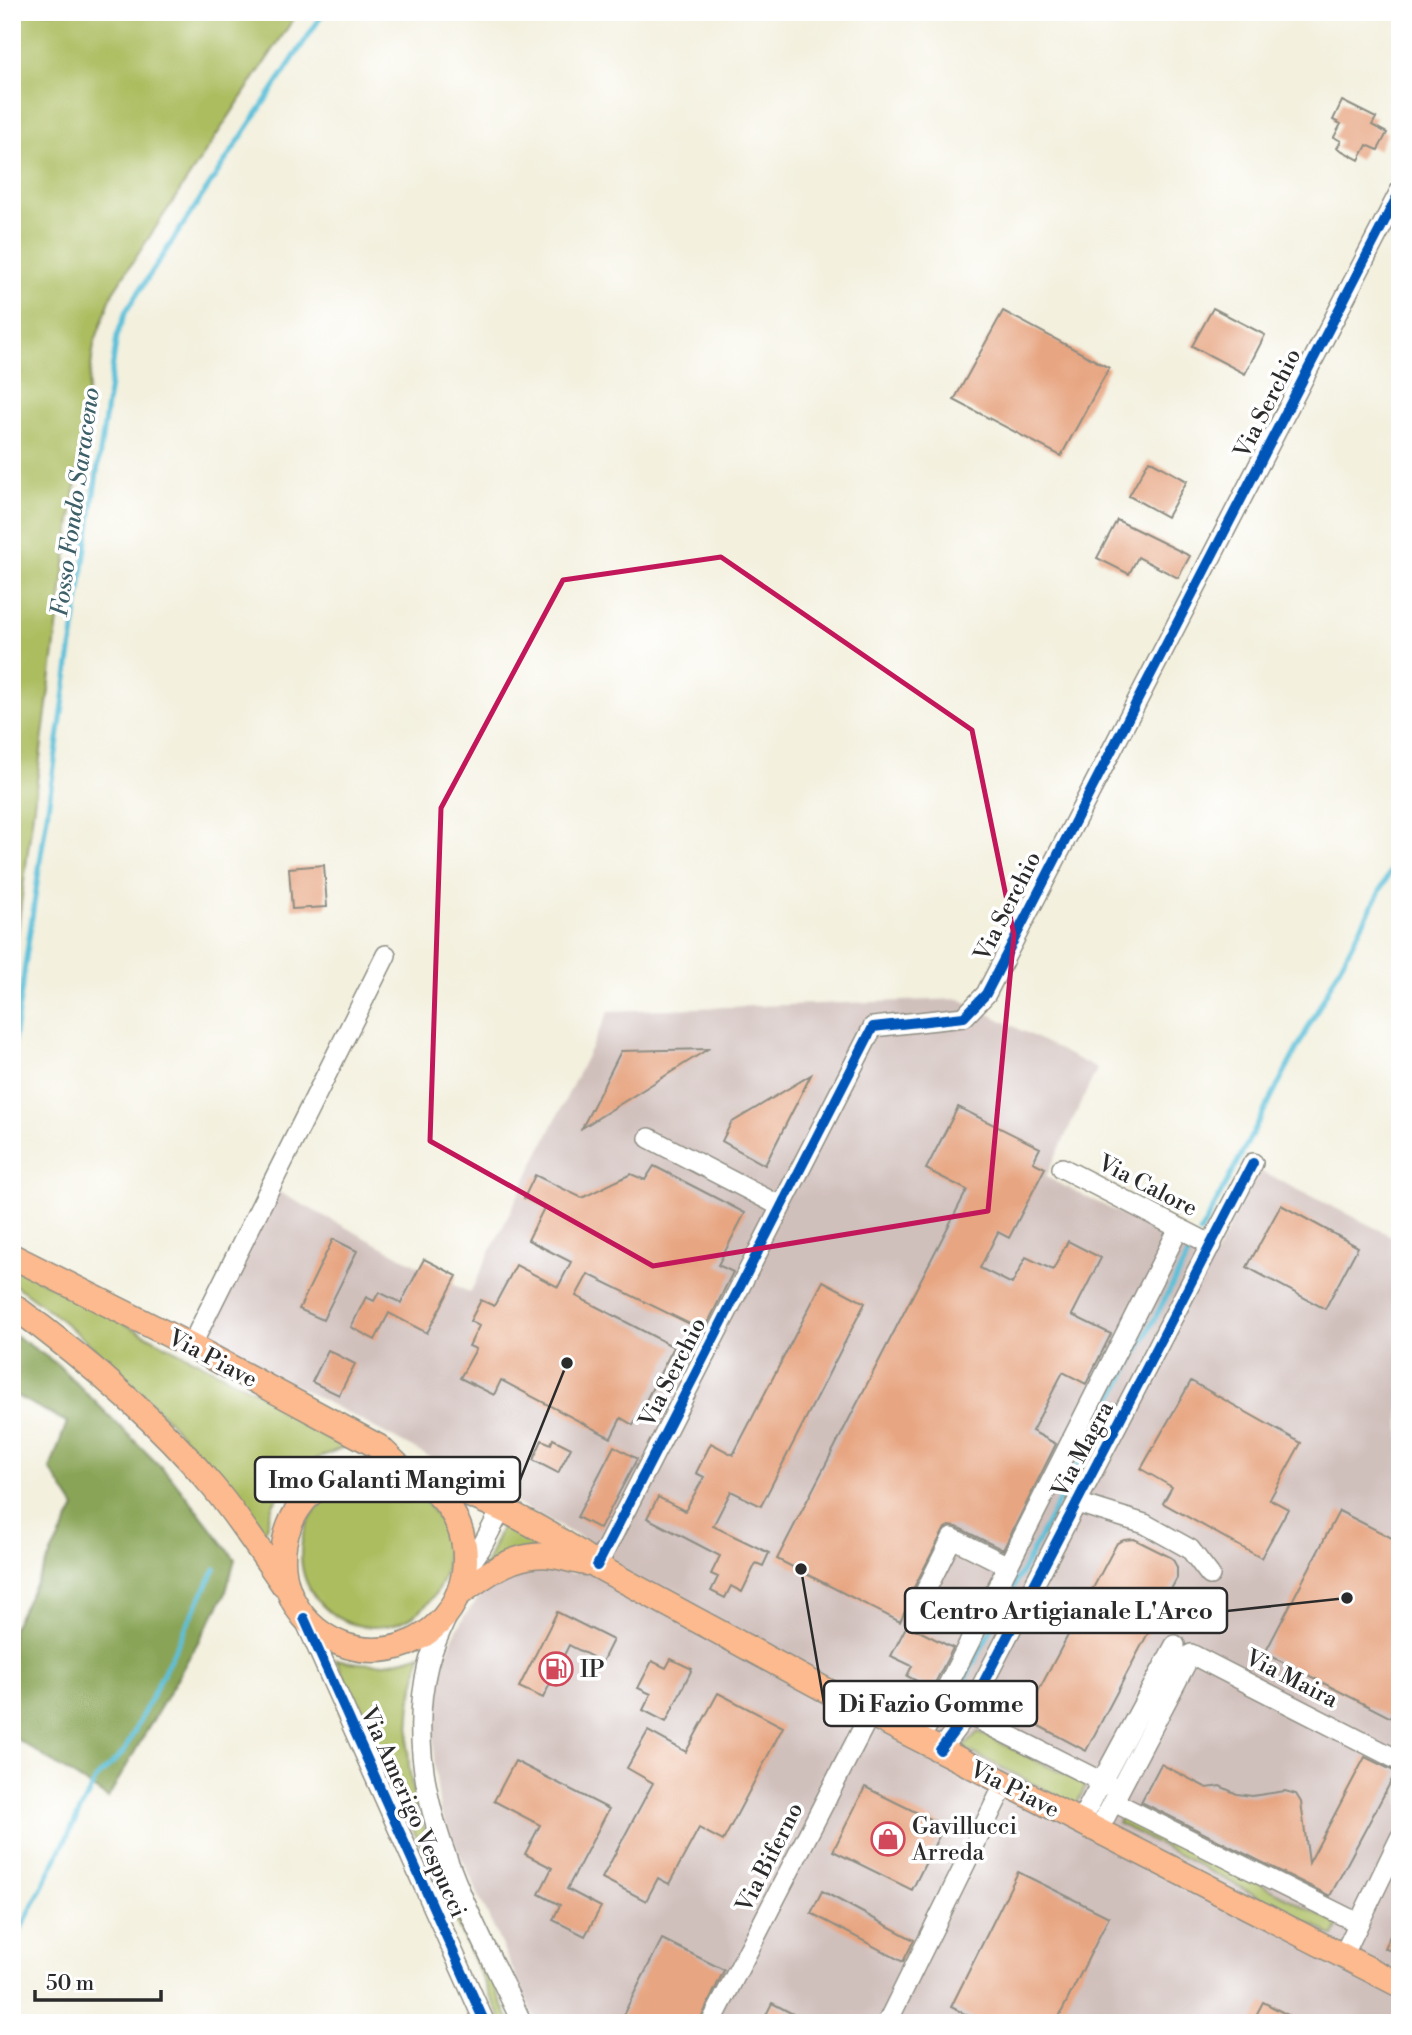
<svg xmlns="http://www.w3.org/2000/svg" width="1412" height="2035" font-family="'Libre Bodoni',serif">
  <rect width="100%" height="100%" fill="#fff"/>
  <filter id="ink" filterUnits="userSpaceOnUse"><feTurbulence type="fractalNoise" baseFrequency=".0143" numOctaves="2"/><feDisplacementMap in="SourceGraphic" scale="14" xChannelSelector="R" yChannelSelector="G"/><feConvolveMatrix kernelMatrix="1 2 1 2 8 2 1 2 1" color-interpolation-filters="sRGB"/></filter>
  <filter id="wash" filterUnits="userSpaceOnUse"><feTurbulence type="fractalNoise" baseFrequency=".00686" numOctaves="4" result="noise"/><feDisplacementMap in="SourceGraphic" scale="28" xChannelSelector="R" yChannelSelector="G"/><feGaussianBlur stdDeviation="1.57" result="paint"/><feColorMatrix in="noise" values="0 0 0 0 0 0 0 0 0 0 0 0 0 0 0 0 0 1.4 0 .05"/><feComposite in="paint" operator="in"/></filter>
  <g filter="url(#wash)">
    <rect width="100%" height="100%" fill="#f3f0de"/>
    <path fill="#d0c0bc" d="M960,999L1097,1069L1046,1177L1213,1259L1258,1170L1400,1240V2023H537L440,1811L434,1761L433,1721L435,1697L441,1669L453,1637L465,1615L481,1595L504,1578L526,1571L546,1568L564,1570L573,1574L587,1541L202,1336L277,1191L470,1293L609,1011Z"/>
    <path fill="#acbd61" stroke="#6c7446" stroke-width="2" d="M12,12H298L113,292L94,344L17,935L12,933Z
      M12,1266L356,1443C318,1456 293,1467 274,1503C269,1513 267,1525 264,1535C191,1440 111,1352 12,1283Z
      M301 1554a73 73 0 1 1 146 0a73 73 0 1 1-146 0Z
      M504,1520L563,1551L484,1568Z
      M421,1654L411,1701L408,1746L409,1767L416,1809L511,2023H503L369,1735L336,1659C369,1667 389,1665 421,1654Z
      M978,1732L1086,1785L1076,1805L963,1748Z
      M1123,1813L1339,1925L1334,1936L1118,1823Z"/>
    <path fill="#89a457" stroke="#5a6841" stroke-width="2" d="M12,1333L57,1364L172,1478L235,1559L225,1595L108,1798L12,1736V1629L75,1508L50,1469L67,1422L12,1394Z"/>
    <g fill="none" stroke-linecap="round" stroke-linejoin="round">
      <path stroke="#5bc0d9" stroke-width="5" d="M12,1054L117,336L126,311L324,12
        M1200,1233L1400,853
        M941,1725L1195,1242
        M12,1947L96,1779L124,1752L215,1569"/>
    </g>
    <g id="blocks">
      <path fill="#e7a581" d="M1342,101L1376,118L1372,125L1387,133L1378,150L1367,145L1359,160L1337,148L1341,141L1334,137L1341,124L1333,120Z
        M1213,308L1265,335L1245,374L1192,346Z
        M1003,311L1109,368L1061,456L954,400Z
        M1149,460L1187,481L1167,517L1129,496Z
        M1117,520L1190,556L1178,578L1138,557L1129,574L1097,558Z
        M324,865L327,907L292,909L289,868Z
        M708,1049L582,1128L621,1051Z
        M811,1075L765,1165L722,1141L731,1123Z
        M958,1107L1040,1148L1033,1162L1045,1168L1009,1238L998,1232L980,1268L1012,1284L1026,1257L1053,1270L1068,1241L1101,1258L1072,1315L1111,1334L1086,1384L1063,1372L1032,1431L1056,1444L1003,1550L957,1527L949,1526L945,1528L912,1591L911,1599L900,1622L777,1559L967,1190L926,1169Z
        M654,1166L745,1213L718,1265L733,1272L704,1331L588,1274L576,1296L674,1347L633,1425L621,1418L611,1438L501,1380L494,1395L460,1378L476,1349L469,1346L479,1326L470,1321L481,1300L494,1306L516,1265L558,1287L571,1262L528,1240L544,1208L524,1198L535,1175L582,1198L631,1174L645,1180Z
        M1281,1205L1358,1247L1325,1309L1247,1267Z
        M333,1239L357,1251L323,1320L299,1309Z
        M424,1259L457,1276L427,1333L389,1313L375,1340L351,1327L366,1297L374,1301L379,1292L401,1303Z
        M823,1281L865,1303L761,1506L731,1491L713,1526L769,1553L763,1566L756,1563L742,1592L731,1586L725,1598L711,1591L718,1577L711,1574L720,1556L647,1518L658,1497L685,1511L704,1477L696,1473L711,1443L733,1455Z
        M328,1350L355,1364L339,1395L312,1382Z
        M1191,1381L1301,1443L1270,1499L1288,1509L1261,1558L1163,1503L1172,1487L1141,1469Z
        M553,1439L571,1448L558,1473L533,1460L542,1440L551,1444Z
        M614,1446L637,1459L600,1529L577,1517Z
        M1339,1511L1400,1542V1711L1395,1720L1265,1653Z
        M1134,1539L1172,1558L1177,1567V1578L1086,1751L1024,1718L1117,1543L1124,1540Z
        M557,1612L613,1640L602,1662L569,1645L543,1698L519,1687Z
        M907,1625L953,1648L932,1689L907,1676L912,1666L891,1656Z
        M671,1659L692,1669L666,1722L643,1710L651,1694L638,1688L652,1661L666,1668Z
        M718,1693L783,1727L723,1841L699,1828L669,1884L658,1878L646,1901L602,1878L653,1783L627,1768L648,1731L686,1752Z
        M1365,1757L1396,1772L1330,1896L1141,1802L1161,1764L1207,1788L1220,1786L1237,1794L1252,1796L1285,1791L1296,1794L1301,1802L1309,1863Z
        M515,1761L609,1809L567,1889L601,1907L585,1936L553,1920L560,1905L539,1894L552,1868L525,1854L540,1825L494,1801Z
        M865,1787L944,1826L912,1890L833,1851Z
        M1018,1872L1109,1917L1056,2023H983L951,2007Z
        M822,1891L914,1940L903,1962L811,1913Z
        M1400,1916V1955L1384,1948Z
        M662,1939L724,1970L699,2023H619Z
        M1263,2002L1303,2023H1252Z
        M772,2003L810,2023H762Z"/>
    </g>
  </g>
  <g filter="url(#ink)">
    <use href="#blocks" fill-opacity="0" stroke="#8f8e84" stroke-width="2"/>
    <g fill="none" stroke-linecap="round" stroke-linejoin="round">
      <defs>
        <path id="minor" d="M649,1138L780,1206
          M1062,1168L1212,1245
          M191,1346L386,955
          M1077,1503L1145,1524L1190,1549L1210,1575
          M597,1566L873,1027L964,1017L986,994L1400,191
          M465,1571L481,1548L501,1510
          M923,1596L952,1538L1008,1566
          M450,1610C442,1628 433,1646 428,1665C397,1792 470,1911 522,2023
          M304,1618L485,2023
          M967,1714L1112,1787
          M920,1740L1179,1228
          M940,1750L967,1714L1253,1163
          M1114,1802L1358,1923
          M1080,1822L1175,1645
          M1098,1831L1191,1654L1400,1761
          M1343,1956L1400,1838
          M711,2023L870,1714
          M887,2023L1005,1783"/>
        <path id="major" d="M12,1256L191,1346L379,1447L405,1472
          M12,1305C86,1359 156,1418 214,1488C239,1519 261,1552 283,1584
          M283 1559a91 91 0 1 1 182 0a91 91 0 1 1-182 0Z
          M428,1484C440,1487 453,1489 464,1493C506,1509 562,1538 597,1566L870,1714L1400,1985
          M458,1595C486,1574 516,1551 553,1556C564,1558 575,1561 586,1563"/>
      </defs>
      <use href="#minor" stroke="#8f8e84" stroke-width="22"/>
      <use href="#major" stroke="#8f8e84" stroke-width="27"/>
      <use href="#minor" stroke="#fff" stroke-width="19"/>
      <use href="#major" stroke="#fcba8e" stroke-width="24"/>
      <defs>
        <path id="cycleway" d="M597,1566L873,1027L964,1017L986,994L1400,191
          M304,1618L485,2023
          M940,1750L967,1714L1253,1163"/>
      </defs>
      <use href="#cycleway" stroke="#fff" stroke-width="15"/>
      <use href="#cycleway" stroke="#0057b8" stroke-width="10"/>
    </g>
  </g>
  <path fill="none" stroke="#c2185b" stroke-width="5" stroke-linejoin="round" d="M721,557L972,730L1014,935L988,1211L653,1266L430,1141L441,808L563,580Z"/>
  <defs>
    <symbol id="fuel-ring" viewBox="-11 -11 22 22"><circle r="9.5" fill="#fff" stroke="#d1495b" stroke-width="1.5"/><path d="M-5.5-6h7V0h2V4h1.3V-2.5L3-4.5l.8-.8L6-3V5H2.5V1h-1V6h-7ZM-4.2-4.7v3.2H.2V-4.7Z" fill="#d1495b"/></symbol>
    <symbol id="shop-ring" viewBox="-11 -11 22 22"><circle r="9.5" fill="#fff" stroke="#d1495b" stroke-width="1.5"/><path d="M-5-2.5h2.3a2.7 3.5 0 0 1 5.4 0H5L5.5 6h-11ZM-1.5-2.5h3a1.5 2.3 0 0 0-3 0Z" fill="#d1495b"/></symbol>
  </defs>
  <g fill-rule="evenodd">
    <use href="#fuel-ring" x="537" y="1650" width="38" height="38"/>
    <use href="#shop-ring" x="869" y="1820" width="38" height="38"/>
  </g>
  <g text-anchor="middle" stroke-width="7" stroke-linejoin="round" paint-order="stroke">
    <g font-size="23" fill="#2b2b2b" stroke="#fff">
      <text transform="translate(1267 403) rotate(-63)" y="8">Via Serchio</text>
      <text transform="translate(1007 906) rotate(-63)" y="8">Via Serchio</text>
      <text transform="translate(1148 1185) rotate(27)" y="8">Via Calore</text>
      <text transform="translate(213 1358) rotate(28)" y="8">Via Piave</text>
      <text transform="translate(672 1372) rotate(-63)" y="8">Via Serchio</text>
      <text transform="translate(1082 1449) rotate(-62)" y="8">Via Magra</text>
      <text transform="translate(1292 1678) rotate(27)" y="8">Via Maira</text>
      <text transform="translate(1015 1789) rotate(27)" y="8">Via Piave</text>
      <text transform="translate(414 1812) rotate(66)" y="8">Via Amerigo Vespucci</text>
      <text transform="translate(769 1857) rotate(-63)" y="8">Via Biferno</text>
    </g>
    <g font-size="23" fill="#2b2b2b" stroke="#fff" text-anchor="start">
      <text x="580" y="1677">IP</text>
      <text x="912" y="1834">Gavillucci<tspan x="912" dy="26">Arreda</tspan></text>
    </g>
    <g font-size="24" font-style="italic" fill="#3c5f68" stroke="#fff">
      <text transform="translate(75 502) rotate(-82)" y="8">Fosso Fondo Saraceno</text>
    </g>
  </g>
  <path fill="none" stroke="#2b2b2b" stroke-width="2.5" d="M567 1363L520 1480M1347 1598L1227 1611M801 1569L824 1703"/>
  <g fill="#2b2b2b" stroke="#fff" stroke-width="2.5">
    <circle cx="567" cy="1363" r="7"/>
    <circle cx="1347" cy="1598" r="7"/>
    <circle cx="801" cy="1569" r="7"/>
  </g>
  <g fill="#fff" stroke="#2b2b2b" stroke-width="2.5">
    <rect x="255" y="1457" width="265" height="45" rx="7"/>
    <rect x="905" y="1588" width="322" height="45" rx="7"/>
    <rect x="824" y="1681" width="213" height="45" rx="7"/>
  </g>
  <g font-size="24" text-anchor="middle" font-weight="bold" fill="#2b2b2b">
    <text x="387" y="1488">Imo Galanti Mangimi</text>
    <text x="1066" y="1619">Centro Artigianale L'Arco</text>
    <text x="931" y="1712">Di Fazio Gomme</text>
  </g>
  <rect width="1412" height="2035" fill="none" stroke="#fff" stroke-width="42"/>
  <path d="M35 1990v10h126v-10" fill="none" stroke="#2b2b2b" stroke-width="3.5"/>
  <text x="46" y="1990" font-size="21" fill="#2b2b2b" stroke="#ffffff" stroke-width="5" paint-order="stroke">50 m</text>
</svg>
